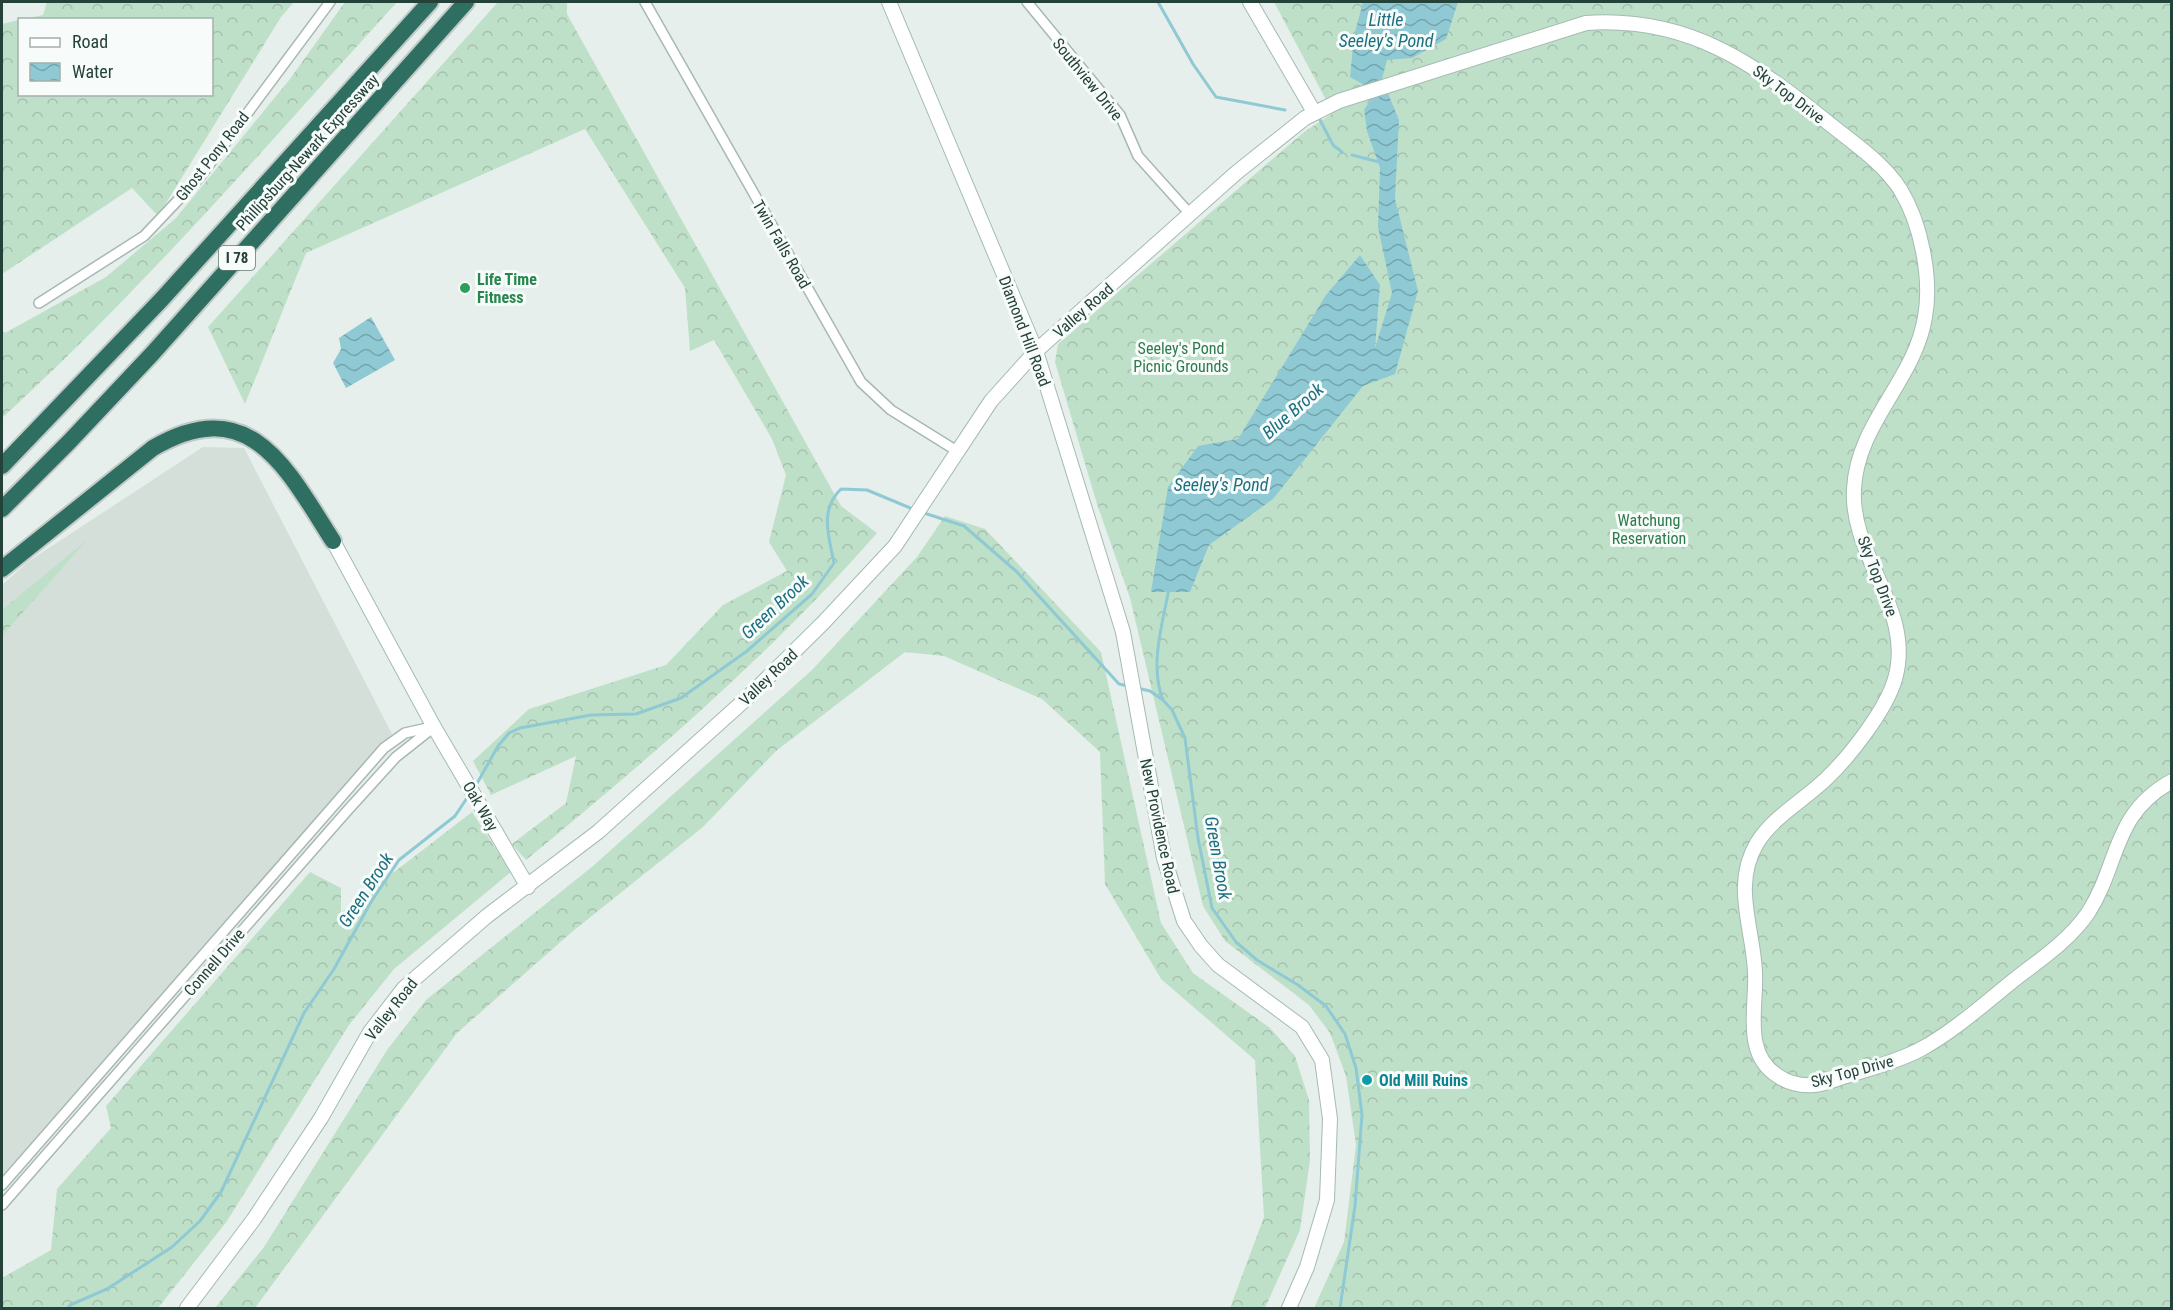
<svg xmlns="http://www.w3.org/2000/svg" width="2173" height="1310" font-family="'Roboto Condensed',sans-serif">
  <defs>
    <pattern id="forest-crowns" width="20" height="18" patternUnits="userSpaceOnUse" patternTransform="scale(1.5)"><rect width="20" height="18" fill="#bfe0c8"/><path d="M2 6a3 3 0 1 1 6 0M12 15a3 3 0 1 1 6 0" fill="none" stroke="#a4c1ad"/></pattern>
    <pattern id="water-waves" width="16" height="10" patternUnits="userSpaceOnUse" patternTransform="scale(1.5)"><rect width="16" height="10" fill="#8ec9d4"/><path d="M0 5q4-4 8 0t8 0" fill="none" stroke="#74a5ad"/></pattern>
  </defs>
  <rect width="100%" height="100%" fill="#e6efeb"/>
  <path fill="#d4dfda" d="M203,447L244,448L392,734L2,1176V585L29,561Z"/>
  <path fill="url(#forest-crowns)" d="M47,2H294L281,17L158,216L132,188L2,274V24L19,20L20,94H212V20L24,19L43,15Z
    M345,2H397C269,143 143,289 2,418V331L5,333L106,277L176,218L290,79Z
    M498,2H567V14L841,506L877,533C772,653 650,758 526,860L512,844L566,803L576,756L491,795L473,761L529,709L666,665L723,605L787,571L769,542L786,475L772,439L714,340L690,351L685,288L585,129L306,253L245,404L208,327Z
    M1274,2H2171V1308H1314L1344,1242L1356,1145L1346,1076L1330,1033L1309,1005L1225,941L1203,906L1130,598L1097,504L1055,362L1058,344L1304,132L1333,113Z
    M945,516L985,529L1101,652L1161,923L1193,973L1270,1028L1295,1056L1309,1100L1310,1160L1300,1230L1265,1308H1230L1264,1217L1255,1060L1161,979L1105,884L1100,752L1042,699L944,656L905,652L776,751L703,827L573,931L457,1033L255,1308H215L264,1247L387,1050L426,1000L593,866L812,670L917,557Z
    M88,539L2,636V610Z
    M472,812L511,872L394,969L349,1025L227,1221L158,1308H2V1278L51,1250L57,1189L111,1128L106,1106L310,872L341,888V913Z"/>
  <path fill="url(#water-waves)" d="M1363,2H1458L1446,39L1412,58L1387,60L1382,79L1399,120L1395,199L1418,291L1395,374L1363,386L1273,499L1209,545L1190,592H1151L1168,487L1198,446L1238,439L1326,295L1360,255L1380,285L1375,348L1392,293L1378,227L1380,168L1367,131L1364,110L1370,101L1364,85L1350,77L1354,36Z
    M371,317L395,360L346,388L333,363L341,349L339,338Z"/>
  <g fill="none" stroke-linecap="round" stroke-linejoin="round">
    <path stroke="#8ec9d4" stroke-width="3" d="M1158,2L1193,64L1216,97L1285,110
      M1320,120L1333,145L1342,152
      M1352,155L1379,162
      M921,512L964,526L1017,572L1119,684L1128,686
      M1137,688L1150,691L1163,700L1172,710L1185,738L1198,838L1212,908L1236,942L1257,960L1298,985L1326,1006L1345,1034L1356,1068L1362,1115L1355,1206L1340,1308
      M1163,700C1149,665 1163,623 1169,588
      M475,787L498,746L509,733L520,728L591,715L636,714L681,698L747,651L812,594L834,563C829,537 819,510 841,489L867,490L915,510
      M68,1308L70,1305L107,1289L172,1247L200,1221L221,1192L304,1013L334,969L371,902L399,860L455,816L469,795"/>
    <defs>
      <path id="street" d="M645,2L861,382L891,410L957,451
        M1027,2L1120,115L1138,156L1190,214
        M39,303L144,236L200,177L330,2
        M2,1185L384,748L405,733L432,727
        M2,1205L347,811L396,757L434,727"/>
      <path id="secondary" d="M889,2L1036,351L1123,632L1164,858L1184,921L1201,946L1218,965L1302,1027L1322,1060L1330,1119L1327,1200L1307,1267L1289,1308
        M1250,2L1314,112
        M333,541L434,727L528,887
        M187,1308L254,1219L321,1118L370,1032L404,988L487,916L598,832L747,698L823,623L895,546L991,401L1036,351L1236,173L1305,118L1339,101L1586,23C1689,16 1755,64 1831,125C1856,145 1883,163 1900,189C1921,223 1932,278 1925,317C1915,380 1857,423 1854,489C1850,557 1915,610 1895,679C1886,710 1850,756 1826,779C1804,800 1773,817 1757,843C1732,885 1753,927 1755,972C1757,1006 1742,1054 1778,1076C1788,1083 1801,1086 1814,1085C1825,1084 1838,1078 1850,1075C1874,1067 1899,1061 1921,1049C1956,1030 1987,1001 2019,976C2044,957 2070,939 2088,913C2120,863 2112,814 2172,781"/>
      <path id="highway" d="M2,466L162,299L430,2
        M2,509L69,442L152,354L466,2
        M2,569L153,448C250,391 287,469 333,541"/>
    </defs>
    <use href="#street" stroke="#a8b8b2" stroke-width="12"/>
    <use href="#secondary" stroke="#a4bbb3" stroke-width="16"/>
    <use href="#highway" stroke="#c2cac8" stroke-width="20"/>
    <use href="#street" stroke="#fff" stroke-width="9"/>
    <use href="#secondary" stroke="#fff" stroke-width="14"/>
    <use href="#highway" stroke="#2f6f62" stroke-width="16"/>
  </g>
  <circle fill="#2e9e5b" stroke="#f7fbf9" stroke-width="2" cx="465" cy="288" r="6"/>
  <circle fill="#0f9aa8" stroke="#f7fbf9" stroke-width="2" cx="1367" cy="1080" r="6"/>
  <g text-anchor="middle" stroke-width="6" stroke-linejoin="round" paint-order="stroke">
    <rect fill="#f7fbf9" stroke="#637a73" stroke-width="1.5" x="219" y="246" width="36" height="24" rx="4.5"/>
    <g font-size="15" font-weight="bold" fill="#24423a">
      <text x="237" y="263">I 78</text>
    </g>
    <g font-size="16" fill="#24423a" stroke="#f7fbf9">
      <text transform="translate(1088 79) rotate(51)" y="6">Southview Drive</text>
      <text transform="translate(1789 94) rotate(37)" y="6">Sky Top Drive</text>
      <text transform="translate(307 152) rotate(-48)" y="6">Phillipsburg-Newark Expressway</text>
      <text transform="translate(212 156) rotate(-52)" y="6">Ghost Pony Road</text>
      <text transform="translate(782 244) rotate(60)" y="6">Twin Falls Road</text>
      <text transform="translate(1083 310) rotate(-41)" y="6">Valley Road</text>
      <text transform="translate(1025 331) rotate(69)" y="6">Diamond Hill Road</text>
      <text transform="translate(1878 576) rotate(69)" y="6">Sky Top Drive</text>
      <text transform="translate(768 677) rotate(-44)" y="6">Valley Road</text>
      <text transform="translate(481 806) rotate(60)" y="6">Oak Way</text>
      <text transform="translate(1160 826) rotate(78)" y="6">New Providence Road</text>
      <text transform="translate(214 962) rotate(-49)" y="6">Connell Drive</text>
      <text transform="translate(391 1009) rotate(-52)" y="6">Valley Road</text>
      <text transform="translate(1852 1071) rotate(-15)" y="6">Sky Top Drive</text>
    </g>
    <g font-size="16" font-weight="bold" fill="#27864d" stroke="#f7fbf9" text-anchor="start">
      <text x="477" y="285">Life Time<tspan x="477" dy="18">Fitness</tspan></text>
    </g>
    <g font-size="16" fill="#2d7a4b" stroke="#f7fbf9">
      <text x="1181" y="354">Seeley's Pond<tspan x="1181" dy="18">Picnic Grounds</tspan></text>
      <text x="1649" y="526">Watchung<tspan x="1649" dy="18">Reservation</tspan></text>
    </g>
    <g font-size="16" font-weight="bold" fill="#0d838f" stroke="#f7fbf9" text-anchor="start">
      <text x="1379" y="1086">Old Mill Ruins</text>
    </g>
    <g font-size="18" font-style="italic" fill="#1c6f80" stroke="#f7fbf9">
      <text x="1386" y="26">Little<tspan x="1386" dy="21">Seeley's Pond</tspan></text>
      <text transform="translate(1293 411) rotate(-41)" y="6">Blue Brook</text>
      <text x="1221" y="491">Seeley's Pond</text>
      <text transform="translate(775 607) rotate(-43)" y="6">Green Brook</text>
      <text transform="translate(1218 858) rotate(80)" y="6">Green Brook</text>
      <text transform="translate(366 890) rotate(-57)" y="6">Green Brook</text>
    </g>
  </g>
  <rect width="2173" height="1310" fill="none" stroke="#24423a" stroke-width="6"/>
  <rect x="18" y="18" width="195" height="78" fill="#f7fbf9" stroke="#a3b1ad" stroke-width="1.5"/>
  <rect x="30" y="38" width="30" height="9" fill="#ffffff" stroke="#a3b1ad" stroke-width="1.5"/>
  <text x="72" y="48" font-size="18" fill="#24423a">Road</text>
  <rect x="30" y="63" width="30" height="18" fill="url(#water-waves)" stroke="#a3b1ad" stroke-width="1.5"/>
  <text x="72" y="78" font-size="18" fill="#24423a">Water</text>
</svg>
